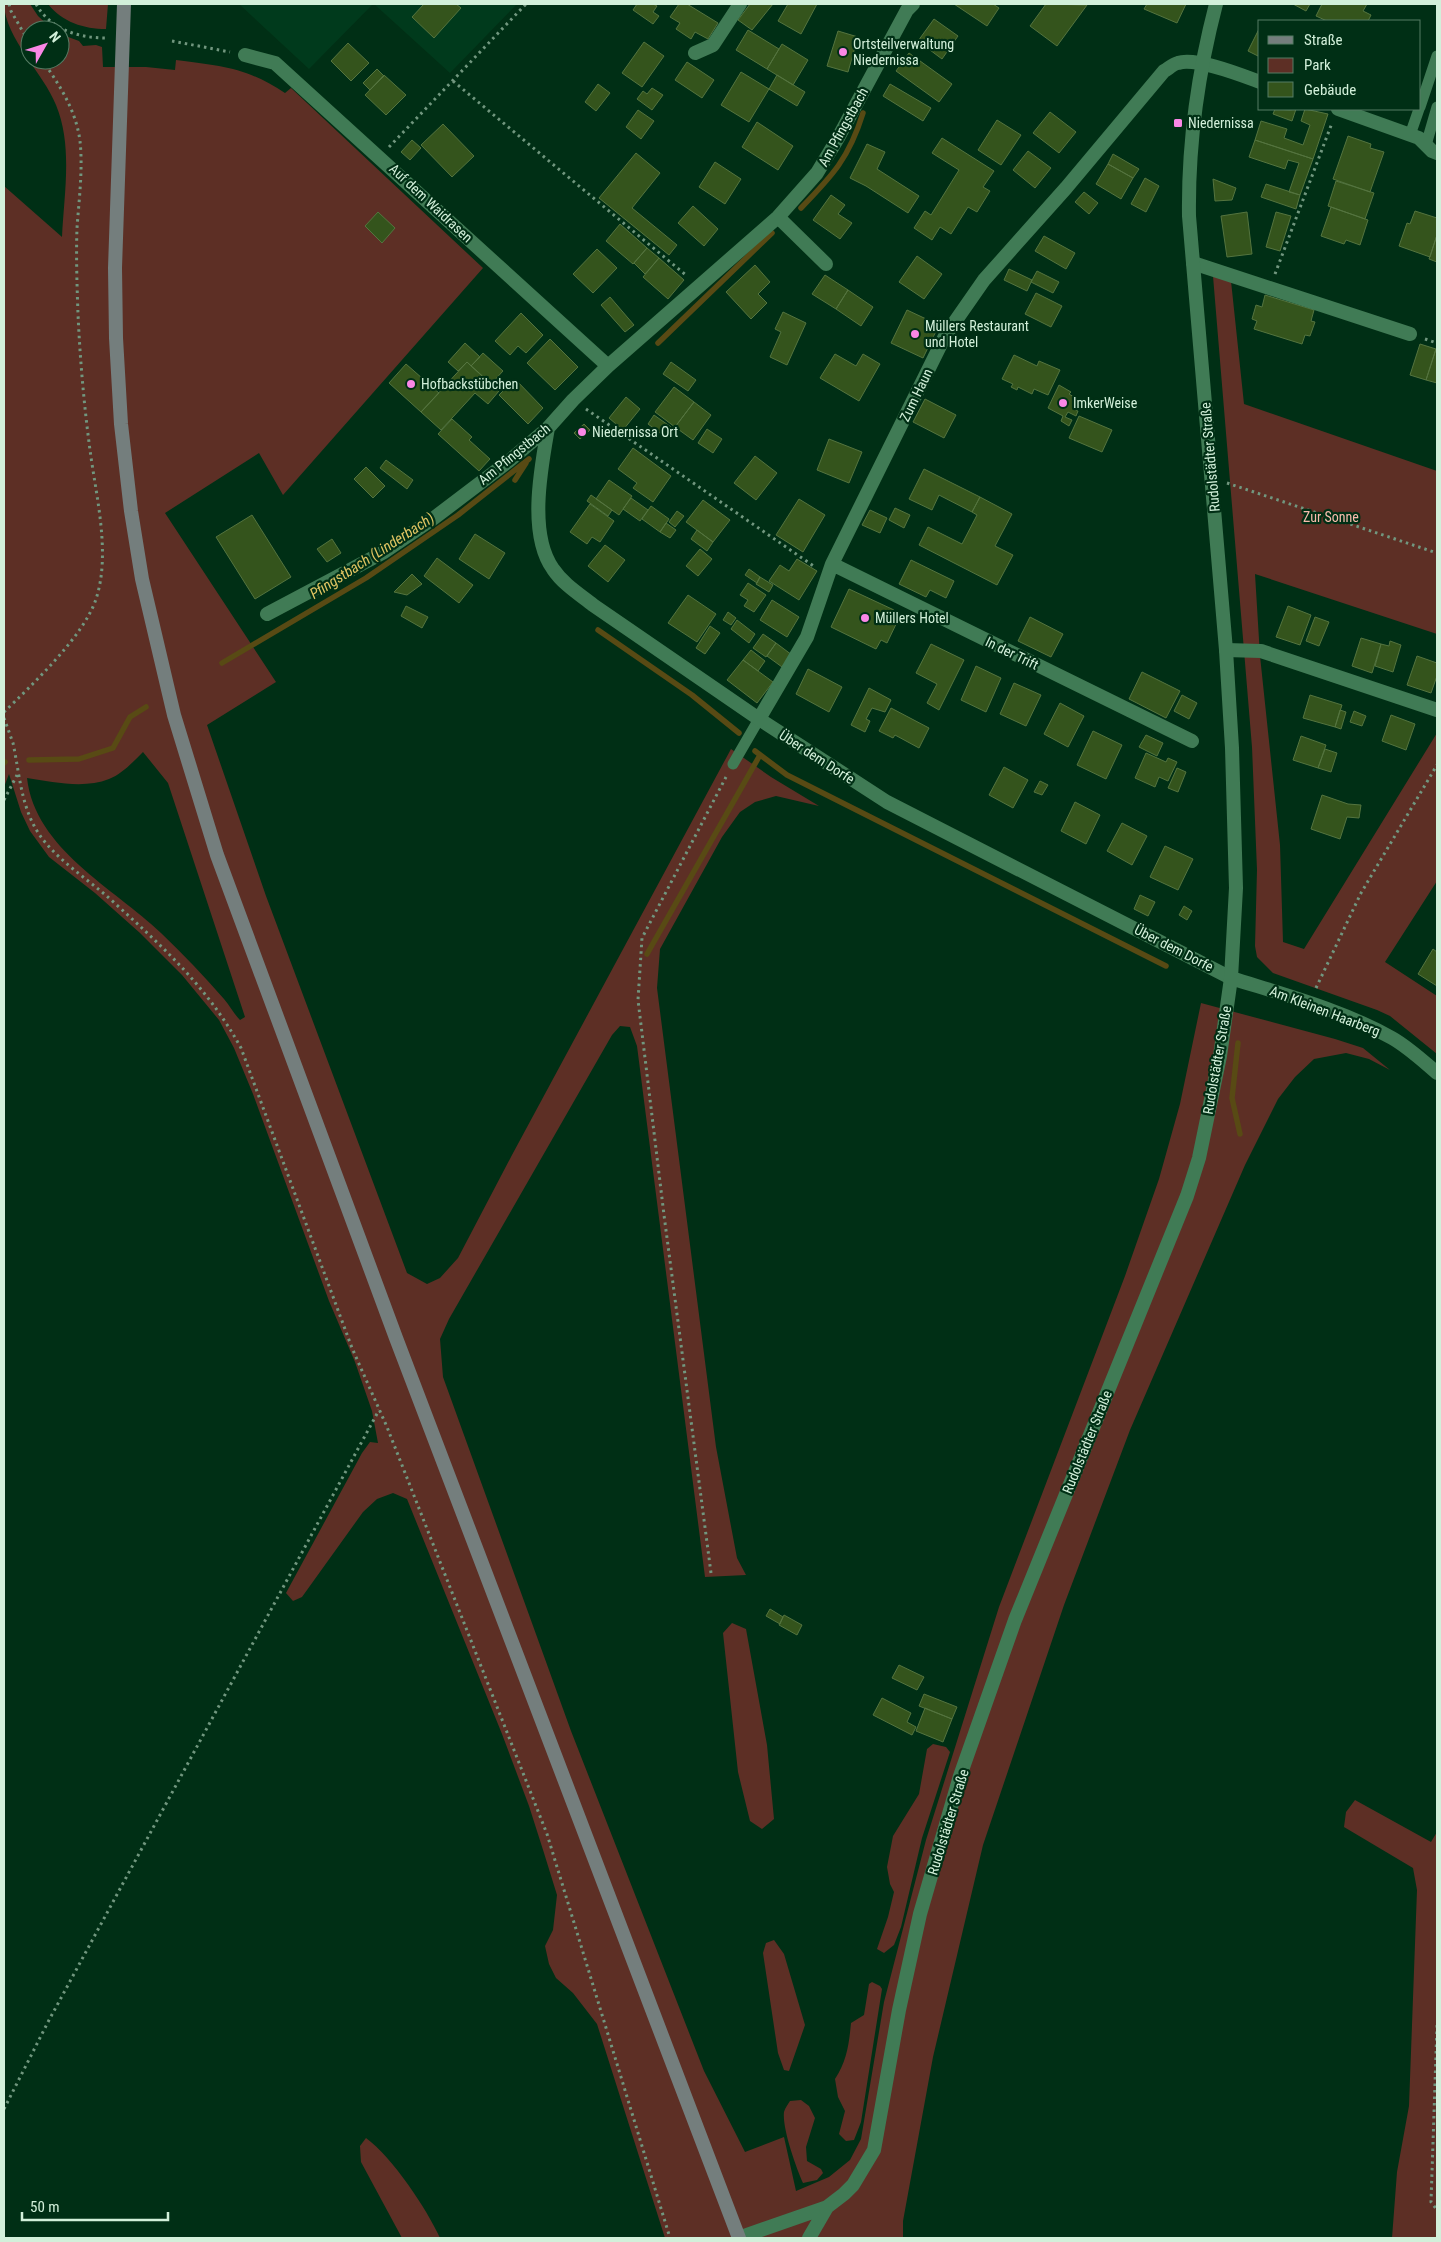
<svg xmlns="http://www.w3.org/2000/svg" width="1441" height="2242" font-family="'Roboto Condensed',sans-serif">
  <rect width="100%" height="100%" fill="#002f15"/>
  <path fill="#003a1c" d="M239,4H373L309,69Z
    M374,4H517L450,73Z"/>
  <path fill="#5d2f25" fill-rule="evenodd" d="M4,4H30L38,16L53,30H30V60H60V34L79,41L83,46L96,45L102,47L103,67H146L175,70L176,60C221,66 246,67 285,93L291,88L483,268L283,495L259,453L165,513L276,682L207,725L266,896L407,1273L427,1284L440,1278L458,1258L512,1155L731,749L771,777L819,806L776,796L755,802L740,812L722,837L660,949L657,988L716,1447L737,1558L746,1575L705,1577L637,1046L630,1027L620,1026L612,1035L449,1319L440,1339L443,1377L571,1731L704,2071L745,2152L784,2137L796,2191L829,2177L850,2160L861,2139L884,2002L926,1840L999,1607L1125,1276L1159,1179L1180,1104L1201,1003L1335,1039L1363,1048L1390,1070L1369,1059L1346,1053L1314,1059L1295,1077L1278,1099L1245,1165L1130,1430L1064,1605L983,1845L933,2057L903,2221V2238H665L597,2024L573,1993L556,1978L549,1964L545,1946L553,1930L557,1895L544,1853L529,1806L502,1734L407,1499L393,1493L377,1499L363,1512L302,1597L293,1601L286,1593L362,1453L370,1442L378,1443L372,1411L355,1362L329,1301L253,1094L234,1048L219,1020L182,975L140,933L95,893L49,857L30,831L21,812L9,774L4,787V186L62,237C64,194 73,146 56,105C44,74 5,38 4,4ZM143,752L168,783L245,1017L240,1020C234,1014 230,1006 224,999C204,976 183,954 161,933C114,888 35,849 27,778C53,782 84,789 109,779C122,774 133,762 143,752Z
    M48,4H108L106,29C84,29 62,22 48,4Z
    M1213,276L1231,281L1244,404L1437,471V634L1255,574L1260,656L1280,845L1283,942L1304,949L1437,733V881L1385,962L1437,996V1054L1390,1016L1377,1010L1273,973L1257,957L1255,946L1257,870L1252,747Z
    M732,1623L746,1629L767,1745L774,1819L762,1829L750,1821L738,1772L723,1633Z
    M933,1744L946,1747L950,1752L922,1838L901,1927L894,1945L884,1953L877,1949L888,1917L894,1892L890,1884L887,1867L893,1836L919,1794L927,1749Z
    M1355,1800L1431,1842L1437,1832V2238H1392L1397,2172L1409,2106L1417,1890L1413,1868L1344,1827L1346,1812Z
    M774,1940L784,1954L805,2025L789,2071L784,2070L778,2053L763,1953L766,1943Z
    M872,1982L880,1986L882,1989L861,2122L854,2140L846,2141L839,2134L845,2111L838,2097L835,2079C847,2061 849,2044 851,2023L864,2015L869,1984Z
    M801,2100L809,2106L815,2118L806,2147L807,2161L821,2169L823,2173L817,2180L803,2183C796,2167 782,2128 784,2112C785,2108 788,2104 790,2101Z
    M366,2138C392,2157 427,2209 440,2238H402L361,2162L360,2146Z"/>
  <g fill="none" stroke-linecap="round" stroke-linejoin="round">
    <path stroke="#584a14" stroke-width="5.5" d="M801,208C833,175 849,158 863,113
      M658,343L772,233
      M515,480L526,463
      M598,630L692,695L739,733
      M222,663L366,578L458,515L529,459
      M755,751L787,775L1166,966
      M29,760L79,759L113,748L130,717L146,707
      M4,763L5,762
      M647,954L760,755
      M1238,1043L1232,1098L1240,1134"/>
  </g>
  <path fill="#34541c" stroke="#54743f" d="M424,4H456L461,8L434,38L412,17Z
    M637,4H653L657,6L653,12L659,16L653,24L633,10Z
    M679,4H687L718,23L708,39L695,32L691,39L676,29L680,23L670,17Z
    M750,4H773L752,30L738,20Z
    M788,4H817L801,34L778,21Z
    M954,4H993L999,8L987,26Z
    M1046,4L1087,5L1057,46L1030,26Z
    M1147,4H1186L1177,23L1144,9Z
    M1293,4H1310L1306,11Z
    M1322,4H1367L1363,11L1371,15L1368,21H1327L1316,16Z
    M934,19L958,36L942,59L918,41Z
    M1260,27V57L1248,51Z
    M748,30L779,49L767,69L736,50Z
    M838,31L858,37L848,72L827,66Z
    M644,42L664,56L642,87L622,73Z
    M348,43L369,63L351,81L331,61Z
    M782,44L808,60L793,85L767,69Z
    M909,53L952,84L939,102L896,71Z
    M687,62L714,80L702,98L675,80Z
    M377,69L384,76L370,90L363,83Z
    M741,72L769,89L749,122L721,105Z
    M384,75L406,95L386,115L365,95Z
    M777,75L805,92L797,106L769,89Z
    M598,84L610,93L596,111L585,102Z
    M890,84L931,108L923,121L883,96Z
    M652,88L663,95L652,110L637,99L643,91L647,94Z
    M1275,109L1290,110L1296,109L1292,121L1273,114Z
    M1305,109L1328,114L1313,159L1255,140L1261,121L1287,129L1284,138L1303,145L1310,125L1301,121Z
    M638,110L654,121L641,139L626,127Z
    M1050,112L1076,132L1059,153L1033,133Z
    M997,120L1021,135L1001,165L978,150Z
    M757,122L793,146L778,170L742,147Z
    M443,124L474,156L452,177L421,145Z
    M1348,136L1371,144L1370,148L1384,152L1370,192L1333,179Z
    M942,138L994,171L983,187L990,191L977,212L968,207L951,234L940,227L932,240L914,228L925,211L931,215L959,170L932,153Z
    M412,140L421,148L410,160L401,152Z
    M1255,140L1313,159L1300,195L1289,192L1299,163L1288,160L1285,169L1249,157Z
    M867,144L885,152L877,169L919,196L908,213L866,186L850,178Z
    M1028,151L1051,168L1035,188L1013,170Z
    M636,153L660,173L632,208L677,245L669,255L599,198Z
    M1113,154L1139,169L1133,178L1108,164Z
    M715,162L741,179L725,204L699,187Z
    M1108,164L1133,178L1121,199L1096,184Z
    M1145,178L1159,186L1146,212L1131,204Z
    M1213,179L1236,188L1232,200L1215,201Z
    M1336,181L1374,193L1365,219L1328,206Z
    M1266,184L1300,195L1296,209L1261,197Z
    M1084,192L1098,203L1089,214L1075,202Z
    M831,195L845,205L838,214L852,223L840,239L813,220Z
    M693,206L718,229L704,246L678,223Z
    M1331,207L1368,220L1360,245L1346,240L1344,244L1321,236Z
    M1415,211L1437,218V235L1430,257L1399,246L1407,223L1410,224Z
    M378,212L395,228L382,243L365,226Z
    M1247,212L1252,254L1227,257L1221,216Z
    M1276,212L1291,216L1280,251L1266,247Z
    M620,224L647,248L633,264L606,241Z
    M1437,235V262L1429,259Z
    M1044,236L1075,253L1066,269L1035,251Z
    M647,248L659,258L645,274L634,263Z
    M597,249L617,268L593,293L573,274Z
    M917,256L942,274L924,299L899,282Z
    M659,258L684,280L668,299L643,277Z
    M755,265L770,282L758,294L767,303L751,319L726,292Z
    M1009,269L1032,280L1027,291L1004,280Z
    M1037,271L1059,282L1053,293L1031,282Z
    M825,275L848,290L836,309L812,294Z
    M848,290L873,307L861,326L836,309Z
    M1036,293L1062,306L1051,327L1025,314Z
    M1265,295L1314,310L1311,321L1315,322L1310,336L1305,335L1302,344L1254,329L1257,321L1252,319L1256,305L1262,307Z
    M610,297L634,325L625,332L601,305Z
    M907,310L939,325L923,358L891,343Z
    M783,312L806,323L787,365L770,357L781,332L775,329Z
    M521,313L543,335L526,353L518,346L510,355L495,341Z
    M550,339L578,367L555,390L527,363Z
    M465,343L480,357L471,366L467,362L458,371L448,362Z
    M1420,344L1436,349L1426,380L1410,375Z
    M1436,349L1437,350V383L1426,380Z
    M483,353L503,371L491,384L471,366Z
    M835,354L856,366L863,354L880,364L859,401L820,378Z
    M1014,355L1037,366L1039,361L1060,370L1048,395L1034,389L1032,394L1018,387L1017,390L1011,387L1013,384L1002,379Z
    M467,362L499,391L488,404L475,393L441,430L421,412Z
    M671,362L696,380L688,391L663,374Z
    M406,364L439,393L421,412L389,383Z
    M515,379L543,408L528,424L499,395Z
    M1059,385L1071,392L1069,394L1074,397L1073,399L1078,402L1074,409L1078,411L1076,416L1068,412L1065,417L1072,420L1069,426L1061,421L1063,416L1048,408Z
    M674,387L694,402L675,427L655,412Z
    M626,397L640,409L623,430L609,418Z
    M925,399L956,415L944,438L913,422Z
    M694,402L711,415L693,440L675,427Z
    M654,415L671,427L664,436L648,424Z
    M1079,416L1112,430L1102,452L1069,438Z
    M452,419L472,437L469,440L490,459L479,471L438,434Z
    M584,424L590,430L580,439L574,433Z
    M707,429L722,439L713,453L698,443Z
    M829,439L862,452L849,483L817,470Z
    M633,448L671,476L653,502L633,488L637,483L618,469Z
    M755,456L777,473L756,500L734,483Z
    M386,460L413,480L407,489L380,468Z
    M366,467L385,486L373,498L354,479Z
    M924,469L980,497L972,512L939,495L932,510L909,499Z
    M609,480L632,496L619,515L596,499Z
    M591,495L612,510L608,516L587,501Z
    M980,497L1012,514L995,546L1013,555L997,585L919,545L928,527L962,544L977,515L972,512Z
    M631,498L648,510L640,521L623,509Z
    M799,499L825,515L803,552L776,535Z
    M703,500L730,520L713,542L686,522Z
    M590,504L614,521L600,542L592,537L587,544L570,532Z
    M651,506L669,519L660,532L642,519Z
    M895,508L910,515L904,528L889,520Z
    M870,510L887,518L880,533L862,525Z
    M677,511L684,516L675,527L669,522Z
    M252,515L291,577L255,599L216,537Z
    M666,523L676,530L670,538L660,532Z
    M697,530L713,542L707,551L691,539Z
    M475,534L505,553L489,579L459,559Z
    M332,539L341,553L327,562L317,549Z
    M605,545L625,560L608,582L588,566Z
    M700,549L712,559L698,576L686,566Z
    M437,558L473,585L459,603L424,576Z
    M797,559L817,571L799,600L769,581L780,565L789,571Z
    M911,560L954,581L946,598L930,590L926,597L899,584Z
    M749,569L760,577L757,583L745,575Z
    M412,574L422,584L407,595L394,592Z
    M760,577L773,585L769,592L756,584Z
    M748,583L766,595L754,612L744,606L748,600L740,595Z
    M849,589L894,610L891,616L898,620L887,643L881,640L876,649L831,627Z
    M688,595L716,614L697,642L668,623Z
    M772,600L799,617L787,637L760,620Z
    M406,606L428,617L422,628L401,616Z
    M1288,606L1311,615L1300,645L1276,637Z
    M728,612L736,618L731,625L723,620Z
    M1030,617L1063,634L1051,657L1018,641Z
    M1315,617L1329,622L1319,646L1306,641Z
    M737,620L755,634L749,643L731,629Z
    M710,626L720,633L705,654L696,648Z
    M763,634L776,643L766,657L753,648Z
    M1361,638L1381,644L1372,673L1352,666Z
    M1390,641L1401,645L1393,672L1375,666L1381,644L1389,646Z
    M776,643L792,655L782,667L767,656Z
    M931,644L964,660L939,710L927,703L937,684L916,673Z
    M751,650L765,661L758,671L743,660Z
    M1417,656L1437,663V676L1431,693L1407,685Z
    M743,660L773,682L757,703L727,680Z
    M976,666L1001,678L986,712L961,700Z
    M808,669L842,687L829,712L796,694Z
    M1142,672L1180,691L1166,718L1129,699Z
    M1014,683L1041,695L1026,726L1000,714Z
    M869,688L891,700L885,712L872,708L866,719L870,721L865,732L851,725Z
    M1182,695L1197,703L1189,719L1174,711Z
    M1310,695L1342,705L1335,727L1303,718Z
    M1060,703L1084,716L1068,747L1044,734Z
    M891,708L929,728L919,748L895,735L893,738L879,731Z
    M1340,710L1346,712L1341,729L1335,727Z
    M1354,711L1366,716L1362,726L1350,722Z
    M1391,715L1415,724L1406,750L1382,741Z
    M1093,731L1122,745L1106,779L1077,765Z
    M1146,735L1163,743L1157,756L1139,747Z
    M1301,736L1326,745L1318,768L1293,760Z
    M1325,749L1337,753L1331,772L1318,768Z
    M1146,753L1166,762L1168,758L1177,762L1168,781L1159,777L1155,787L1135,778Z
    M1004,767L1028,780L1013,808L989,795Z
    M1177,768L1186,772L1178,792L1168,788Z
    M1040,781L1048,785L1042,795L1034,792Z
    M1322,795L1348,804L1361,805L1359,818L1347,817L1340,839L1311,829Z
    M1075,802L1100,815L1086,844L1061,831Z
    M1122,823L1147,836L1132,865L1107,851Z
    M1165,846L1193,859L1178,890L1150,877Z
    M1140,895L1155,902L1148,916L1134,909Z
    M1184,906L1192,911L1187,920L1179,915Z
    M1433,949L1437,952V986L1418,974Z
    M770,1609L783,1617L780,1624L766,1616Z
    M784,1615L802,1625L797,1635L779,1625Z
    M899,1665L924,1677L917,1690L892,1678Z
    M924,1694L957,1707L952,1719L919,1706Z
    M882,1698L911,1713L907,1722L916,1727L912,1735L873,1715Z
    M925,1708L952,1719L943,1742L916,1731Z"/>
  <g fill="none" stroke-linecap="round" stroke-linejoin="round">
    <path stroke="#71977f" stroke-width="3" stroke-dasharray="2.5 4" stroke-linecap="butt" d="M9,4L11,11L30,44
      M36,4C50,29 78,38 106,38
      M172,41L230,52
      M453,81L687,276
      M389,147L526,4
      M1275,274L1332,123
      M1425,339L1437,343
      M586,409L815,567
      M1227,483L1437,553
      M4,712C32,685 84,636 96,599C111,554 96,496 90,450C84,405 80,359 78,314C77,286 76,256 77,228C79,200 83,169 80,141C76,110 59,84 42,60
      M4,718C7,726 10,735 13,743C20,776 21,809 41,837C59,861 86,878 109,898C161,945 207,986 241,1048L352,1348L387,1427L547,1834L670,2238
      M4,800L17,775
      M1316,988L1361,893L1437,765
      M711,1573L664,1215L638,1000L642,938L726,777
      M1437,2025L1431,2202L1437,2210
      M4,2109L48,2022L379,1410"/>
    <path stroke="#407b55" stroke-width="11" d="M1420,107L1437,56
      M1410,135L1419,109
      M1426,145L1437,107
      M733,764L759,719"/>
    <path stroke="#407b55" stroke-width="14" d="M695,53L713,45L740,4
      M245,55L275,63L608,366
      M1338,109L1419,138L1432,151L1437,153
      M778,217L826,264
      M1193,263L1410,334
      M548,428C541,468 528,534 553,569C563,584 579,594 593,605L759,719L887,802L1231,978
      M832,564L1192,741
      M267,614L384,552L434,518L509,461L548,428L573,400L608,366L778,217L817,173L838,138L907,10L913,4
      M1226,650L1261,651L1437,710
      M759,719L807,637L832,564L945,336L984,280L1066,188L1164,71C1168,69 1173,64 1178,63C1196,57 1241,75 1260,82"/>
    <path stroke="#407b55" stroke-width="14" d="M1231,978C1285,995 1342,1010 1392,1038C1408,1047 1423,1061 1437,1073
      M738,2238L827,2207L844,2194L853,2185L874,2150L899,2010L920,1914L960,1776L1015,1620L1187,1196L1199,1158L1220,1056L1231,978L1236,888L1232,748L1226,650L1189,216C1188,145 1198,73 1216,4
      M809,2238L827,2207"/>
    <path stroke="#747e7d" stroke-width="14" d="M124,4L115,268L116,338L121,424L131,511L142,579L174,715L217,855L396,1338L739,2238"/>
  </g>
  <g fill="#fa87e6" stroke="#002f15" stroke-width="2">
    <circle cx="843" cy="52" r="5"/>
    <rect x="1173" y="118" width="10" height="10" rx="2.5"/>
    <circle cx="915" cy="334" r="5"/>
    <circle cx="411" cy="384" r="5"/>
    <circle cx="1063" cy="403" r="5"/>
    <circle cx="582" cy="432" r="5"/>
    <circle cx="865" cy="618" r="5"/>
  </g>
  <g text-anchor="middle" stroke-width="4.5" stroke-linejoin="round" paint-order="stroke">
    <g font-size="14" fill="#d2f0da" stroke="#002f15" text-anchor="start">
      <text x="853" y="49">Ortsteilverwaltung<tspan x="853" dy="16">Niedernissa</tspan></text>
      <text x="1188" y="128">Niedernissa</text>
      <text x="925" y="331">Müllers Restaurant<tspan x="925" dy="16">und Hotel</tspan></text>
      <text x="421" y="389">Hofbackstübchen</text>
      <text x="1073" y="408">ImkerWeise</text>
      <text x="592" y="437">Niedernissa Ort</text>
      <text x="875" y="623">Müllers Hotel</text>
    </g>
    <g font-size="14" fill="#d2f0da" stroke="#002f15">
      <text transform="translate(843 127) rotate(-61)" y="5">Am Pfingstbach</text>
      <text transform="translate(431 203) rotate(43)" y="5">Auf dem Waidrasen</text>
      <text transform="translate(916 395) rotate(-64)" y="5">Zum Haun</text>
      <text transform="translate(514 454) rotate(-39)" y="5">Am Pfingstbach</text>
      <text transform="translate(1210 457) rotate(-95)" y="5">Rudolstädter Straße</text>
      <text transform="translate(1012 653) rotate(26)" y="5">In der Trift</text>
      <text transform="translate(817 757) rotate(33)" y="5">Über dem Dorfe</text>
      <text transform="translate(1174 948) rotate(27)" y="5">Über dem Dorfe</text>
      <text transform="translate(1325 1011) rotate(21)" y="5">Am Kleinen Haarberg</text>
      <text transform="translate(1217 1060) rotate(-80)" y="5">Rudolstädter Straße</text>
      <text transform="translate(1087 1442) rotate(-68)" y="5">Rudolstädter Straße</text>
      <text transform="translate(948 1822) rotate(-73)" y="5">Rudolstädter Straße</text>
    </g>
    <g font-size="14" fill="#f8bcad" stroke="#002f15">
      <text x="1331" y="522">Zur Sonne</text>
    </g>
    <g font-size="15" font-style="italic" fill="#e0c563" stroke="#002f15">
      <text transform="translate(372 556) rotate(-33)" y="5">Pfingstbach (Linderbach)</text>
    </g>
  </g>
  <rect width="1441" height="2242" fill="none" stroke="#d2f0da" stroke-width="10"/>
  <rect x="1258" y="20" width="162" height="90" fill="#002f15" stroke="#547c64"/>
  <rect x="1268" y="36" width="25" height="8" fill="#747e7d" stroke="#547c64"/>
  <text x="1304" y="45" font-size="15" fill="#d2f0da">Straße</text>
  <rect x="1268" y="58" width="25" height="15" fill="#5d2f25" stroke="#547c64"/>
  <text x="1304" y="70" font-size="15" fill="#d2f0da">Park</text>
  <rect x="1268" y="82" width="25" height="15" fill="#34541c" stroke="#547c64"/>
  <text x="1304" y="95" font-size="15" fill="#d2f0da">Gebäude</text>
  <g transform="translate(45 45) rotate(51)"><circle r="24" fill="#002f15" stroke="#547c64"/>
  <path d="M0-4L9 19L0 12L-9 19Z" fill="#fa87e6"/>
  <text y="-8" font-size="14" font-weight="bold" text-anchor="middle" fill="#d2f0da">N</text>
  </g>
  <path d="M22 2212v8h146v-8" fill="none" stroke="#d2f0da" stroke-width="2.5"/>
  <text x="30" y="2212" font-size="15" fill="#d2f0da" stroke="#002f15" stroke-width="4" paint-order="stroke">50 m</text>
</svg>
